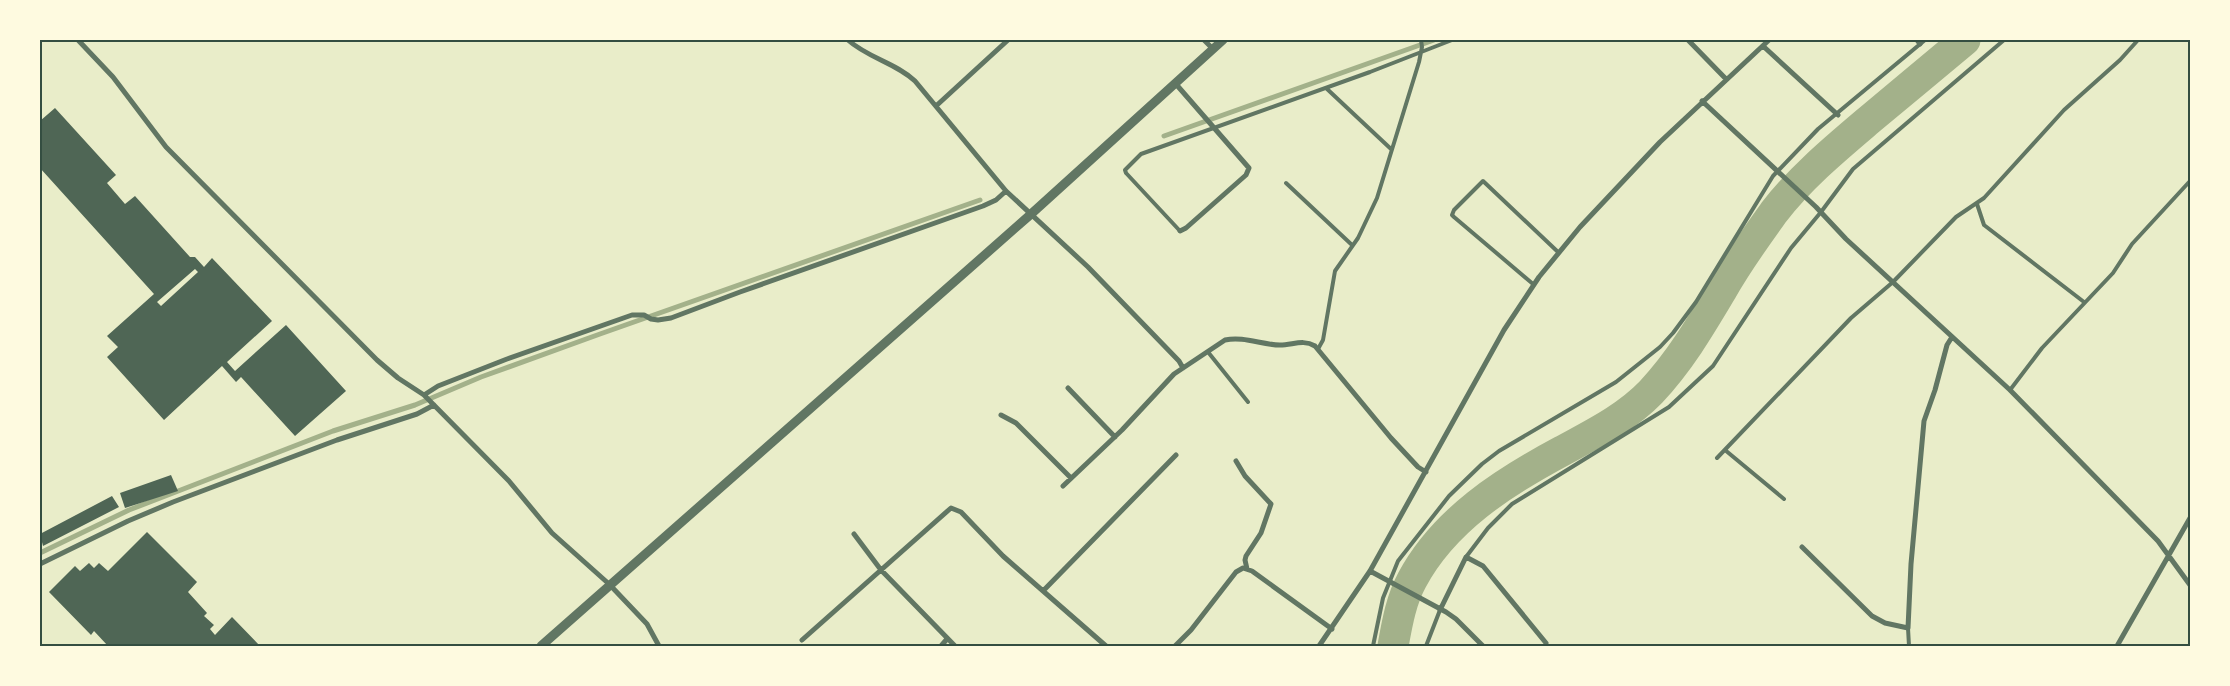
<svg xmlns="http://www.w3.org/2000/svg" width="2230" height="686" font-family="Manrope,sans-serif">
  <rect width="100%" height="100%" fill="#e9edc9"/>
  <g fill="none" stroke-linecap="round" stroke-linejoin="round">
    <path stroke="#a3b18a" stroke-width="5" d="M1164,136L1434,40
      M40,553L129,510L333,431L415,405L481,377L600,334L980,200"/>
    <path stroke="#a3b18a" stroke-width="31" d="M1393,646C1397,624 1401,600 1412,580C1444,520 1504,482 1562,451C1593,434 1626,418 1651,392C1680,361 1700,327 1722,290C1737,263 1756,237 1774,212C1801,177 1836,148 1869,120C1901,93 1933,67 1965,40"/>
  </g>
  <path fill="#4f6655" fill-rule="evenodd" d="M55,108L116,175L107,183L125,204L135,196L190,257H195L204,267L212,258L272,321L227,362L235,371L286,325L346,391L295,436L241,377L236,382L222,366L164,420L107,357L118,347L107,336L154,294L40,168V121ZM195,269L198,272L161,306L157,302Z
    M171,475L178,491L125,508L120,493Z
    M112,496L119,507L43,546L40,534Z
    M147,532L197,582L188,592L207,613L204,616L214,625L210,629L215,635L232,617L260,646H108L94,631L91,635L49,592L75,566L80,571L89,563L94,568L99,563L108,571Z"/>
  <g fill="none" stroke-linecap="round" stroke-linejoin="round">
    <path stroke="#617663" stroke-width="4" d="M1326,88L1391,149
      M1286,183L1352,245
      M1977,204L1984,225L2084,302
      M1180,231L1126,173L1125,170L1141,154L1370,72L1452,40
      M1533,284L1454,217L1452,215L1454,210L1483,181L1558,252
      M1318,349L1323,340L1335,271L1358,238L1377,198L1419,62L1422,47L1421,40
      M1208,352L1248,402
      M2010,390L2042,348L2113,273L2132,244L2190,181
      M1725,450L1784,499
      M1717,458L1851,318L1893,282L1956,217L1984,198L2064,110L2120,60L2138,40
      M1466,557L1488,528L1512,504L1669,407L1713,366L1791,248L1821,212L1853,169L2004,40
      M1908,628L1909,646
      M1373,646L1383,598L1398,561L1449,496L1482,464L1499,451L1616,382L1660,347L1673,333L1696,302L1773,176L1818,129L1925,40
      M1426,646L1440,610"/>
    <path stroke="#617663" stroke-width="5" d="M78,40L113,77L166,147L377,360L398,378L424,395L509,481L552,533L609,584L647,624L659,646
      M848,40C868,58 896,63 915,81L1006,191L1088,267L1179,361L1183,368
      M1204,40L1213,49
      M1688,40L1726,79
      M1917,40L1920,44
      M1763,46L1838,115
      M1175,83L1249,168L1246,175L1186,228L1180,231
      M1702,101L1816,207L1846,239L2010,390L2158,541L2190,585
      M936,106L1008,40
      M1068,388L1115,437
      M424,395L438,386L507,359L632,315H644L651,319L658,320L671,318L740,292L983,206L996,200L1006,191
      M1001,415L1016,423L1071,478
      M1236,461L1245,476L1271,504L1261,533L1246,556L1245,560L1247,569
      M1063,486L1122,430L1174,374L1225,340C1244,336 1262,345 1280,345C1293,345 1303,339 1315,346L1391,438L1418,467L1426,472
      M854,534L881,570L955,646
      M1802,547L1872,616L1885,623L1908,628L1911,564L1924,421L1935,390L1947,345L1952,337
      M40,564L128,521L173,502L337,440L417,414L434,405
      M1370,571L1446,612L1456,619L1483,646
      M1043,591L1176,455
      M1440,610L1466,557L1483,566L1546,643
      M802,640L951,508L961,512L1003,556L1106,646
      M941,646L947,639
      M1175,646L1191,630L1236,572L1243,568L1252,571L1332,629
      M1319,646L1370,571L1504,330L1539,277L1580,227L1660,142L1769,40
      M2117,646L2190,518"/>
    <path stroke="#617663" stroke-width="9" d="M541,646L1030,215L1223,40"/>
  </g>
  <rect width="2230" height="686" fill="none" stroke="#fefae0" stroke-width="82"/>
  <rect x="41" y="41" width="2148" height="604" fill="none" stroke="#344e41" stroke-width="2"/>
</svg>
